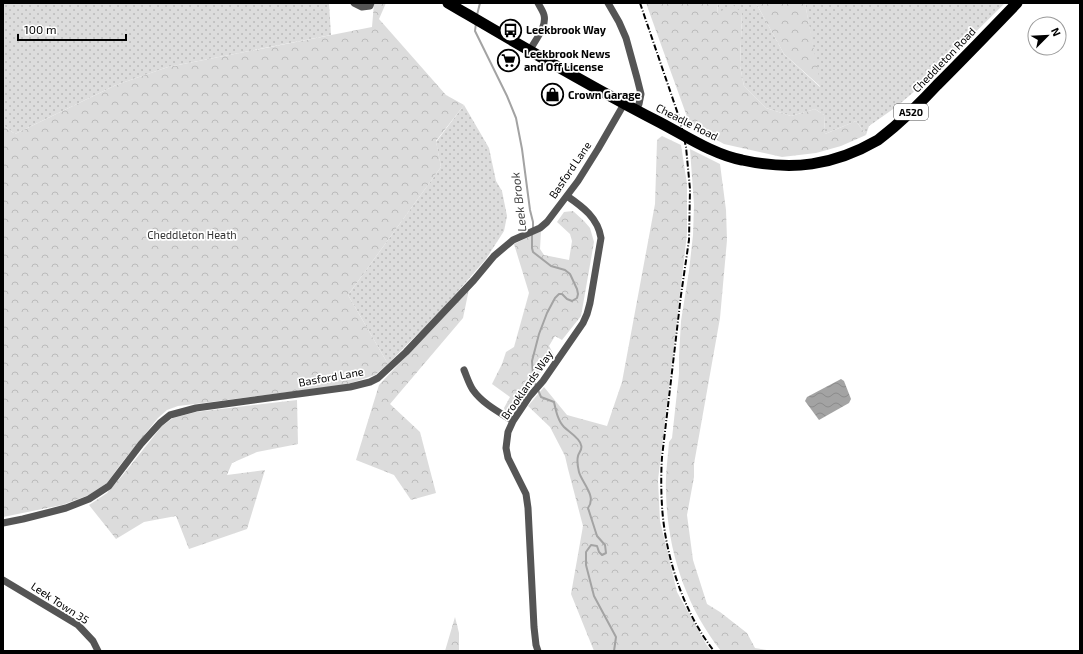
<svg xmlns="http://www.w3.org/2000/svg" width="1083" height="654" font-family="'Exo 2',sans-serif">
  <defs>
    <pattern id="grass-dots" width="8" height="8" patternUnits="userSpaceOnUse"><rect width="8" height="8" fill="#dcdcdc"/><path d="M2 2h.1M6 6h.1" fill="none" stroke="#bbb" stroke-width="1.8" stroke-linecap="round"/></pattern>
    <pattern id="forest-crowns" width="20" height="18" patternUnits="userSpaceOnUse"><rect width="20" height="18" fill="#dcdcdc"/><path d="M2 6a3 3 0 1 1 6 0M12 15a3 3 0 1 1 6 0" fill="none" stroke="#bbb"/></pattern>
    <pattern id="water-waves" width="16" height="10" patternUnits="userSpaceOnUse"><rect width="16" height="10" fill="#a3a3a3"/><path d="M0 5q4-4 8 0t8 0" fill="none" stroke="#8b8b8b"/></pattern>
  </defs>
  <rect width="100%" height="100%" fill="#fff"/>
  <path fill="url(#grass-dots)" d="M3,3H329L331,35L168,67L116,85L15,134L3,125Z
    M718,3H756L784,54L820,87L805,3H1005L922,85L896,107L869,126L866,135L856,121L825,134L824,115L815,109L791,116L766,108L744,86L740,66L742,13L717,14Z
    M464,105L489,148L496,181L502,191L507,216L504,231L486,259L445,306L388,364L348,295L441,167L436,142Z"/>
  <path fill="url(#forest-crowns)" d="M374,3H386L379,19L446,95L464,105L436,141L441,167L348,295L388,364L375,375L345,385L195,404L178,406L167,410L158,418L120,465L107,483L89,495L62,505L3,517V125L15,134L116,85L168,67L372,27Z
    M646,3H718L717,14L732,4L742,13L740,66L744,86L766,108L791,116L815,109L824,115L825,134L856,121L866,135L841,146L816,153L782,157L724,144L690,125Z
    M756,3H805L821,87L784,54Z
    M662,136L681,145L687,184V234L658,480L660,521L677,592L706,644L711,651H594L571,594L583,526L568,469L565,456L550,427L528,406L544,387L567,415L607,426L622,382L655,204L657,141L658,139Z
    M690,149L720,164L726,210L727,240L720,318L694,464V477L687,515L693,560L707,604L720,612L747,633L755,648L773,651H721C685,605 667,549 666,491C665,475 668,458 669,442L672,438L679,374V356L681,321L689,271L693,235L694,205Z
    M573,211L584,221L590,228L594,242L581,316L562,340L555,336L549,346L554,355L537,377L531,389L517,407L510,412L506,413L504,408L510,397L492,384L502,364L506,352L514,347L529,293L514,244L541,231L540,249L544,255L569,260L572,241L570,234L557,222L564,212Z
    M469,289L463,318L390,404L420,432L436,493L411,500L394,475L356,460L379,385Z
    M297,400L298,444L257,452L232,463L227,475L265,470L247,529L189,549L176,516L144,522L116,539L89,505L107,493L122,476L162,426L173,418L196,412Z
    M455,617L459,633V651H445Z"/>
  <path fill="url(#water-waves)" d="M841,379L844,381L851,399L849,403L819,420L805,401L807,397Z"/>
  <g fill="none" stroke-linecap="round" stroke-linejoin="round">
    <path stroke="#a3a3a3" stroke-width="2" d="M477,15L480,3
      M476,23L475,31L507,96L516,118L522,149L530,210L533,222V230
      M532,234V248L533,252L551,266L565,270L570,274L577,289L578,294L577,298L572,301L567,299L562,294H559L555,298L547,313L539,334L532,361L533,375L536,386
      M538,390L541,397L554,402C556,411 558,421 564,427C569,432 580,438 581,445C583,449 579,452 578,456C577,460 578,468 579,472C582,483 597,496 588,508L597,536L605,545L606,553L602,555L599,552L597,546L591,545L586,552V565L594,596L616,637L614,651"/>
    <path stroke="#555" stroke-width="7" d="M354,3L362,7L370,6L371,3
      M608,3L619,22L626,38L637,78L641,94L639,104L636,110
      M530,50C535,40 547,27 544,15C543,11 540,7 538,3
      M464,370C467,377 469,384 473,390C483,404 499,412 513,421
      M3,523L23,519L66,508L89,499L109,486L141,444L160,423L170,415L196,408L350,387L370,382L378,378L406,352L474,280L494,256L513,240L540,228L547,222L578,181L598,149L624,104
      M3,580L78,625L93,641L98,651
      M538,651L536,645L534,627L528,508L526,494L508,458L506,448L508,432L513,421L529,397L543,381L583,323L587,314L590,303L601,238C598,218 583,207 567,196"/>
    <path stroke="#000" stroke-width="11" d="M448,3C518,44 587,85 659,122C684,135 714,155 742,160C792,171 833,166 878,140C883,136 888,132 894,127C909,114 923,100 937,85C964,58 991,30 1017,3"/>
    <path stroke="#000" stroke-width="2" stroke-dasharray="6 2 1 2" stroke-linecap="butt" d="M640,3L680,120L686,147L690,189L689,240L681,295L662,457C661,473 661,489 662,506C665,555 683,612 714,651"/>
  </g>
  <defs>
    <symbol id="bus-ring" viewBox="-11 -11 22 22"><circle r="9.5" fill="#fff" stroke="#000" stroke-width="1.5"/><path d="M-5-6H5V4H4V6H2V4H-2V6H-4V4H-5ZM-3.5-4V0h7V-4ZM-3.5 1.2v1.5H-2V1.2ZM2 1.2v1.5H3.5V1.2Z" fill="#000"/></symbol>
    <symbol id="supermarket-ring" viewBox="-11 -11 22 22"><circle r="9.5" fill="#fff" stroke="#000" stroke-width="1.5"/><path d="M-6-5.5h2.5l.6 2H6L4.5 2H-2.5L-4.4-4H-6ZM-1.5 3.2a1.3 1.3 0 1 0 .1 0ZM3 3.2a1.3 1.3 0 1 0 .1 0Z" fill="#000"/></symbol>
    <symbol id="shop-ring" viewBox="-11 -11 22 22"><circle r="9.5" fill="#fff" stroke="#000" stroke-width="1.5"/><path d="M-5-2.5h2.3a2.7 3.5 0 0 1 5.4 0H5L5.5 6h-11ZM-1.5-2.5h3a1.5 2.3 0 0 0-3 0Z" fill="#000"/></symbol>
  </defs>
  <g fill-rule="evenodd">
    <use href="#bus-ring" x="498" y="18" width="25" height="25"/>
    <use href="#supermarket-ring" x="496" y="48" width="25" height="25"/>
    <use href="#shop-ring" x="540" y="82" width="25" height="25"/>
  </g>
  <g text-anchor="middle" stroke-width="3.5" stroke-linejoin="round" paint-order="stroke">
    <rect fill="#fff" stroke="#4c4c4c" stroke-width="1" x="894" y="104" width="34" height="16" rx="3"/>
    <g font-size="10" font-weight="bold" fill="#000">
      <text x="911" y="116">A520</text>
    </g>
    <g font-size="11" font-weight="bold" fill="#000" stroke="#fff" text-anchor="start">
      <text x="526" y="34">Leekbrook Way</text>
      <text x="524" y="58">Leekbrook News<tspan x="524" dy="13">and Off License</tspan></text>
      <text x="568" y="99">Crown Garage</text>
    </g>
    <g font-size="11" fill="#000" stroke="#fff">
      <text transform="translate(944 60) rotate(-46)" y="4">Cheddleton Road</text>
      <text transform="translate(687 122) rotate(27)" y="4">Cheadle Road</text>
      <text transform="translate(570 170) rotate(-56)" y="4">Basford Lane</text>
      <text transform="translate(331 377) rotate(-10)" y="4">Basford Lane</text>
      <text transform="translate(527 385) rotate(-55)" y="4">Brooklands Way</text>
      <text transform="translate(60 603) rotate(33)" y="4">Leek Town 35</text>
    </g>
    <g font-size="11" fill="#333" stroke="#fff">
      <text x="192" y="239">Cheddleton Heath</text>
    </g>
    <g font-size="12" font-style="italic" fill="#444" stroke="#fff">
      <text transform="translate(519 202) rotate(-97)" y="4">Leek Brook</text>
    </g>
  </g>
  <rect width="1083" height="654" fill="none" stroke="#000000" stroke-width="8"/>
  <g transform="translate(1047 36) rotate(66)"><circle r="19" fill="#ffffff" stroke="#999999"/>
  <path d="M0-3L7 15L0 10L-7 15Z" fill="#000000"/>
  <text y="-6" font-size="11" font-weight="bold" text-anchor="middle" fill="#000000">N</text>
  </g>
  <path d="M18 34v6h108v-6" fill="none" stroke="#000000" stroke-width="2"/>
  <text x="24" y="34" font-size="12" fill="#000000" stroke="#ffffff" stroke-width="3" paint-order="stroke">100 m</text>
</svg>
